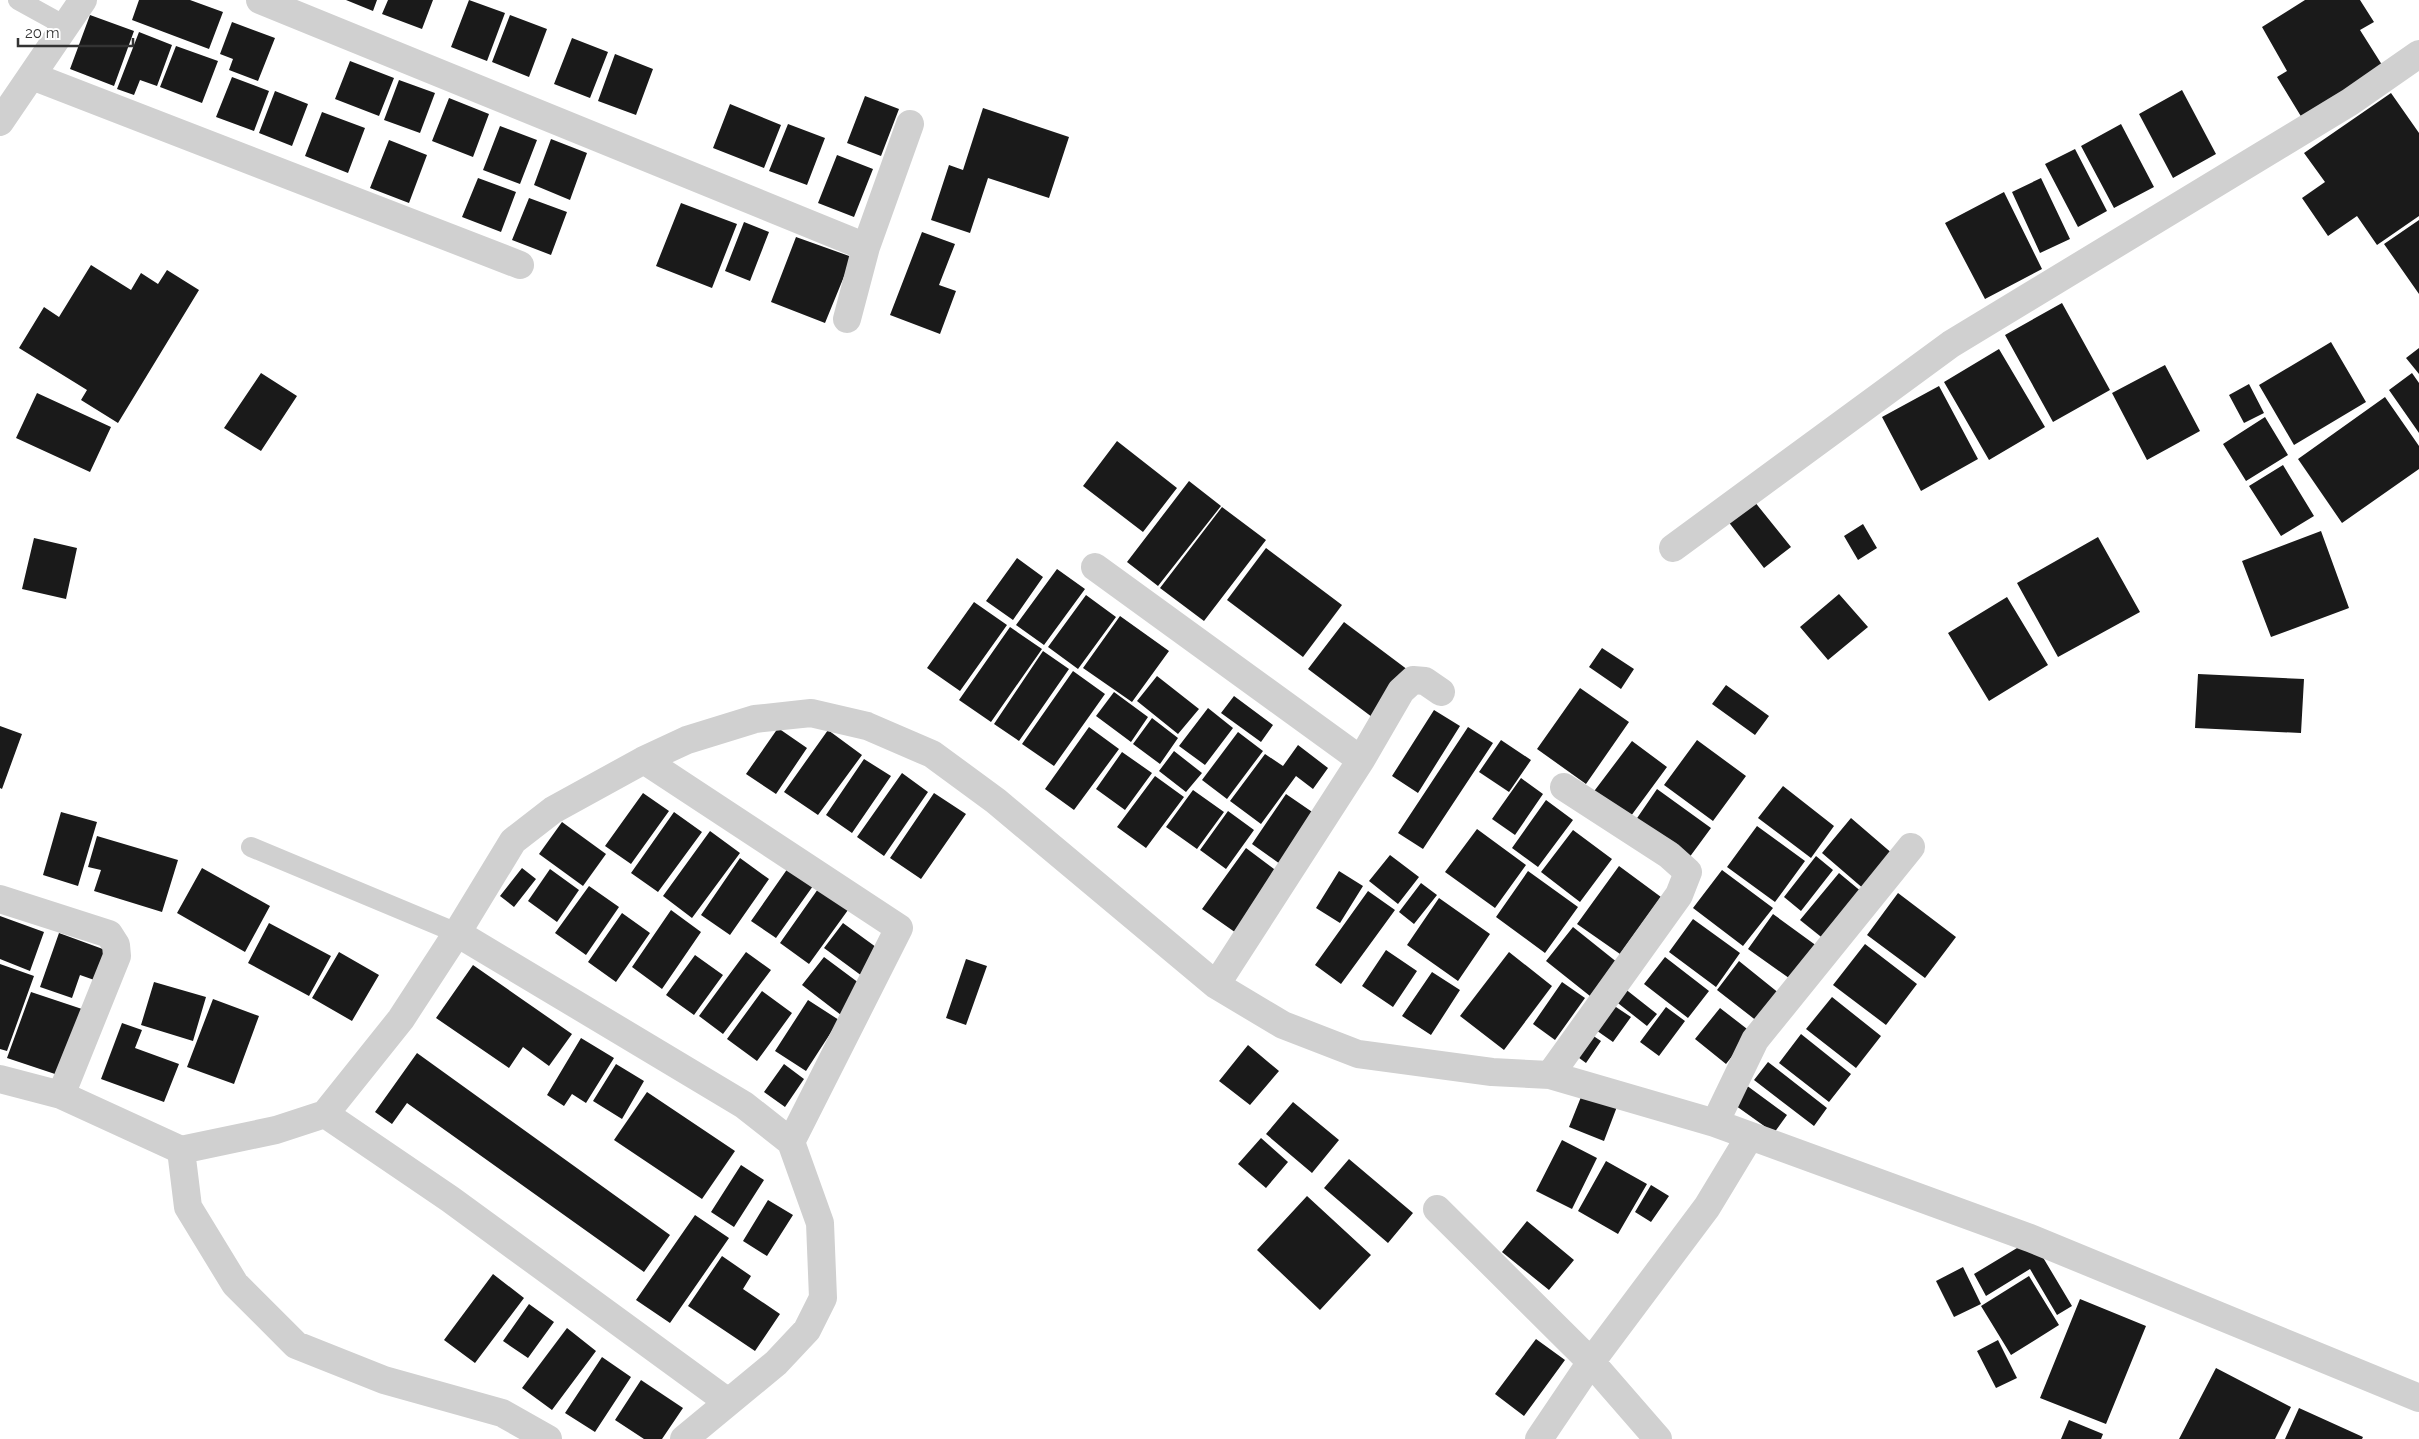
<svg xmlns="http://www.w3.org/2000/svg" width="2419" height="1439" font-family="Raleway,sans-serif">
  <rect width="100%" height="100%" fill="#fff"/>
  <path fill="#1a1a1a" d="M139,0H190L223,12L209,49L132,20Z
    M346,0H377L373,11Z
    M388,0H433L422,29L382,14Z
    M469,0L505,13L487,61L451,47Z
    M2305,0H2360L2374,22L2360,30L2384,68L2302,118L2277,77L2287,71L2262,27Z
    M90,15L134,31L114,86L70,69Z
    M510,15L547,29L529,77L492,62Z
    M232,22L275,38L258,81L229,70L233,59L220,54Z
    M139,32L172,45L157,86L140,80L134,95L117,89Z
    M572,38L608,52L590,98L554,84Z
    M176,46L218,61L202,103L160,87Z
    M615,54L653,69L636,115L598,101Z
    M350,61L394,78L379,116L335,99Z
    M232,77L269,91L254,131L216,117Z
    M399,80L435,93L420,133L384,120Z
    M2182,90L2216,154L2173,178L2139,114Z
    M275,91L308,104L292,146L259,133Z
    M2391,93L2419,133V216L2377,245L2357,216L2328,236L2302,198L2325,182L2304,153Z
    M865,96L899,109L881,156L847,143Z
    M449,98L489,114L473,157L432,141Z
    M730,104L781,125L764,168L713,148Z
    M983,108L1069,137L1049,198L988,178L970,233L931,220L949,165L963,170Z
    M322,112L365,128L348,173L305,156Z
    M788,124L825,138L807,185L769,171Z
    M2121,124L2154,187L2114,208L2081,146Z
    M500,126L537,140L520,184L483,170Z
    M551,139L587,153L570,200L534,185Z
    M389,140L427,155L409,203L370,188Z
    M2075,149L2107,211L2078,227L2045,164Z
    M837,155L873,169L854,217L818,203Z
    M478,178L516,192L501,232L462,217Z
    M2041,178L2070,239L2040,253L2012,192Z
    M2004,192L2042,269L1985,299L1945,223Z
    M529,198L567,212L551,255L512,240Z
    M681,203L737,224L712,288L656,266Z
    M2419,220V294L2384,244Z
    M744,222L769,232L750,281L725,271Z
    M922,232L955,244L939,285L956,291L940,334L890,315Z
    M796,237L852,257L825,323L771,302Z
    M91,265L131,290L141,273L158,284L167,270L199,290L118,423L81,400L87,390L19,348L44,307L59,317Z
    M2062,303L2110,390L2053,422L2005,335Z
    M2331,342L2366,402L2294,445L2259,385Z
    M2419,348V374L2406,358Z
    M1999,349L2045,427L1989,460L1944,382Z
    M2165,365L2200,431L2147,460L2112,393Z
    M261,373L297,396L261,451L224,428Z
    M2412,373L2419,383V433L2389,390Z
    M2249,384L2264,413L2244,423L2229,395Z
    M1939,386L1978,459L1921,491L1882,417Z
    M37,393L111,427L90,472L16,438Z
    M2385,397L2419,446V469L2342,523L2298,459Z
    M2265,417L2288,455L2246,481L2223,444Z
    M1117,441L1177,488L1143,532L1083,486Z
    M2283,465L2314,516L2281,536L2249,486Z
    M1189,481L1221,506L1158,586L1127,562Z
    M1750,496L1791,547L1764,568L1724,516Z
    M1222,507L1266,540L1204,621L1160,588Z
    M1863,524L1877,548L1858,560L1844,536Z
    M2321,531L2349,608L2271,637L2242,561Z
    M2098,537L2140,612L2058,657L2017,583Z
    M34,538L77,548L66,599L22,589Z
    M1266,548L1342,605L1303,657L1227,600Z
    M1017,558L1043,577L1013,620L986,601Z
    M1057,569L1085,589L1044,645L1016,625Z
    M1839,594L1868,627L1828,660L1800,627Z
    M1086,595L1116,617L1078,669L1048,647Z
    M2007,597L2048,665L1989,701L1948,633Z
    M974,602L1007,625L960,691L927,668Z
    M1120,616L1169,651L1132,702L1083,668Z
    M1344,622L1408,670L1372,717L1308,669Z
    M1010,627L1042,649L991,722L959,700Z
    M1602,648L1634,669L1621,689L1589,667Z
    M1043,651L1069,669L1019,741L994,724Z
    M1073,671L1105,694L1054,766L1022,744Z
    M2198,674L2304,679L2301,733L2195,728Z
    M1157,676L1199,709L1178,734L1137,701Z
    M1726,685L1769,716L1755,735L1712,704Z
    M1580,688L1629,722L1586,784L1537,749Z
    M1114,692L1148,717L1131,742L1096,716Z
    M1234,696L1273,725L1261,742L1221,713Z
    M1208,708L1233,728L1205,765L1179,746Z
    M1434,710L1460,726L1418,793L1392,776Z
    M1152,718L1178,738L1160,764L1133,744Z
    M0,726L22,734L2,789L0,788Z
    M1089,727L1119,749L1074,810L1045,789Z
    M1468,727L1493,743L1423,849L1398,833Z
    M778,728L807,748L776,794L746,774Z
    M828,730L862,755L818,815L784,792Z
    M1238,732L1263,751L1227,799L1202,780Z
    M1501,740L1531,760L1509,792L1479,772Z
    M1697,740L1746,776L1713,821L1664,785Z
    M1632,741L1667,767L1628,820L1592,794Z
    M1298,745L1328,768L1313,789L1296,776L1261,824L1230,801L1265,754L1283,766Z
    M1174,751L1202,773L1186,792L1159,771Z
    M1122,752L1152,773L1125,810L1096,789Z
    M864,759L891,776L852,833L826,815Z
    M902,773L928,792L884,856L857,837Z
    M1155,776L1184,797L1146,848L1117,827Z
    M1521,778L1543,794L1515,835L1492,819Z
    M1783,786L1834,826L1811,858L1758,818Z
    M1657,789L1711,828L1686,862L1633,824Z
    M1193,790L1224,812L1197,849L1166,827Z
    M643,793L669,811L631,864L605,846Z
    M934,793L966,814L921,879L890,858Z
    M1286,794L1321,818L1287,869L1252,844Z
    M1546,800L1573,820L1538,867L1512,848Z
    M1228,811L1254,830L1226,869L1200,850Z
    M61,812L97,822L78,886L43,875Z
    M674,812L702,832L658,892L631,873Z
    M1851,818L1894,855L1865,890L1822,853Z
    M562,822L606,854L583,886L539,854Z
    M1757,826L1805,861L1775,902L1727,867Z
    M1477,829L1526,865L1495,908L1445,872Z
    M1573,830L1612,859L1580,902L1541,872Z
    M710,831L740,853L692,918L663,896Z
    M97,836L178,860L162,912L94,891L101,870L88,867Z
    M1246,848L1282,875L1239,935L1202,909Z
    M1390,855L1419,877L1398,904L1369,881Z
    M1816,856L1833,870L1801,911L1784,897Z
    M740,858L769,879L730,935L701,915Z
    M1619,866L1661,897L1620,954L1577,924Z
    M202,868L270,906L245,952L177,913Z
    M522,868L536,879L514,907L500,896Z
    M788,868L813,886L776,938L751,921Z
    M550,869L579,890L557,922L528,901Z
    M1722,870L1773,908L1743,946L1693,908Z
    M1339,871L1363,886L1340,923L1316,908Z
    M1528,871L1578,907L1545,953L1496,917Z
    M1839,873L1863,893L1825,940L1800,920Z
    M1421,883L1437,895L1414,924L1399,912Z
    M589,886L619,907L586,955L555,933Z
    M818,889L848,910L809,964L780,943Z
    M1368,891L1395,910L1341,984L1315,965Z
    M1898,893L1956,937L1925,978L1867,935Z
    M1439,898L1490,934L1458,981L1407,945Z
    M671,910L701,932L662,989L632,967Z
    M622,913L650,933L616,982L588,962Z
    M1773,914L1821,949L1796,983L1748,949Z
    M0,916L44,932L30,971L0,959Z
    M1693,919L1740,953L1716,987L1669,952Z
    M269,923L331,956L309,996L248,963Z
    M843,923L880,950L862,976L824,948Z
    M1573,927L1618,963L1590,996L1546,961Z
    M59,933L111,952L100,982L80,975L72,998L40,987Z
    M1865,944L1917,984L1886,1025L1833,985Z
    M1386,950L1417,971L1393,1007L1362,986Z
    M339,952L379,975L352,1021L312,998Z
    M746,952L771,970L723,1034L699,1016Z
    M1509,952L1552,986L1504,1050L1460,1016Z
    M695,955L723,975L694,1015L666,995Z
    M824,957L863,986L841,1015L802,985Z
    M1665,957L1709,991L1688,1018L1644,984Z
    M966,959L987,966L966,1025L946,1018Z
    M1739,961L1785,998L1762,1025L1717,990Z
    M0,964L34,976L7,1051L0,1049Z
    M473,965L572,1034L549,1066L523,1047L509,1068L436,1018Z
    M1432,972L1460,990L1431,1035L1402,1016Z
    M154,982L206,997L193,1041L141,1025Z
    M1562,982L1585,998L1555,1040L1533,1024Z
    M1624,988L1657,1014L1647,1026L1614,1000Z
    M762,991L792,1013L757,1061L727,1039Z
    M31,992L85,1010L61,1076L7,1058Z
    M1832,997L1881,1036L1856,1068L1806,1029Z
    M213,999L259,1016L234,1084L187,1067Z
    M808,1000L839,1020L806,1071L775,1051Z
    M1610,1003L1631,1017L1613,1042L1593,1028Z
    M1666,1007L1685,1021L1659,1056L1640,1042Z
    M1720,1008L1751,1032L1726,1064L1695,1039Z
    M122,1023L142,1030L135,1048L179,1064L164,1102L101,1079Z
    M1586,1031L1601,1041L1586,1063L1571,1052Z
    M1801,1034L1851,1074L1829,1102L1779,1063Z
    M581,1038L614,1058L586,1103L572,1094L564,1106L547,1095Z
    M1248,1045L1279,1071L1250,1105L1219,1081Z
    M417,1053L670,1235L644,1272L407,1103L392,1124L375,1112Z
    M1768,1062L1827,1108L1814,1126L1754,1080Z
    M616,1064L644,1081L622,1119L593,1101Z
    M784,1064L804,1079L785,1107L764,1092Z
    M1746,1085L1787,1115L1774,1133L1732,1103Z
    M647,1092L735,1151L702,1199L614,1140Z
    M1583,1092L1618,1104L1604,1141L1569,1127Z
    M1293,1102L1339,1140L1312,1173L1266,1134Z
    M1261,1138L1288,1162L1266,1188L1238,1164Z
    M1562,1140L1597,1158L1572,1209L1536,1191Z
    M1349,1159L1413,1213L1388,1243L1324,1188Z
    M1606,1161L1647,1184L1618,1234L1578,1211Z
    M741,1165L764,1180L734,1227L711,1212Z
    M1651,1185L1669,1196L1651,1222L1635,1212Z
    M1307,1196L1371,1255L1320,1310L1257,1250Z
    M768,1200L793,1215L767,1256L743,1241Z
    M695,1215L729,1238L670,1323L636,1300Z
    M1527,1221L1574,1260L1549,1290L1502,1252Z
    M2032,1239L2072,1306L2057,1315L2030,1269L1986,1296L1974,1274Z
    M722,1256L751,1276L743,1289L780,1314L755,1351L688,1306Z
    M1963,1267L1981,1304L1954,1317L1936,1281Z
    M493,1274L524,1298L475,1363L444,1340Z
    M2029,1276L2059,1325L2011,1355L1981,1306Z
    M2080,1299L2146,1326L2106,1424L2040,1398Z
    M529,1304L554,1322L528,1358L503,1341Z
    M567,1328L596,1351L552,1410L522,1388Z
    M1536,1339L1565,1360L1524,1416L1495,1394Z
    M1998,1340L2017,1378L1996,1388L1977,1351Z
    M602,1357L631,1377L595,1432L565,1413Z
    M2216,1368L2291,1407L2275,1439H2179Z
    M641,1380L683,1408L662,1439H644L615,1420Z
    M2299,1408L2363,1437L2362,1439H2285Z
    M2069,1420L2103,1434L2101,1439H2061Z"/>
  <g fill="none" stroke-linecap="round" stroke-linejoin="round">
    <path stroke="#d0d0d0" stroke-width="20" d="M18,0L67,27
      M251,847L457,933"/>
    <path stroke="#d0d0d0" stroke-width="28" d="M260,0L866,247
      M32,76L520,265
      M0,122L83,0
      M847,319L866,247L910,124
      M1673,548L1951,344L2350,102L2419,54
      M1095,567L1361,760L1216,985
      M644,760L899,928L791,1142
      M1361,760L1401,691L1413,680L1425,681L1441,692
      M0,899L109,934L116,945L117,956L61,1095
      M457,933L744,1105L791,1142L820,1223L823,1298L807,1330L776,1363L684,1439
      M1550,1075L1679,895L1688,872L1669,855L1564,787
      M0,1079L61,1095L181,1150
      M325,1114L450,1199L728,1402
      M1715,1123L1755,1040L1911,847
      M1437,1209L1591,1362L1658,1439
      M548,1439L502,1413L384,1380L296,1345L235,1284L188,1207L181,1150L276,1130L325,1114L401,1019L457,933L513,841L553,810L644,760L687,740L755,719L811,713L867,726L932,754L996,801L1216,985L1283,1025L1358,1054L1492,1072L1550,1075L1715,1123L2030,1238L2419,1398
      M1539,1439L1591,1362L1707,1207L1750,1136"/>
  </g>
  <path d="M18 38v8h115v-8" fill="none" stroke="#333333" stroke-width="2.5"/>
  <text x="25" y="38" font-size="15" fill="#333333" stroke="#ffffff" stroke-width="4" paint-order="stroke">20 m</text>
</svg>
